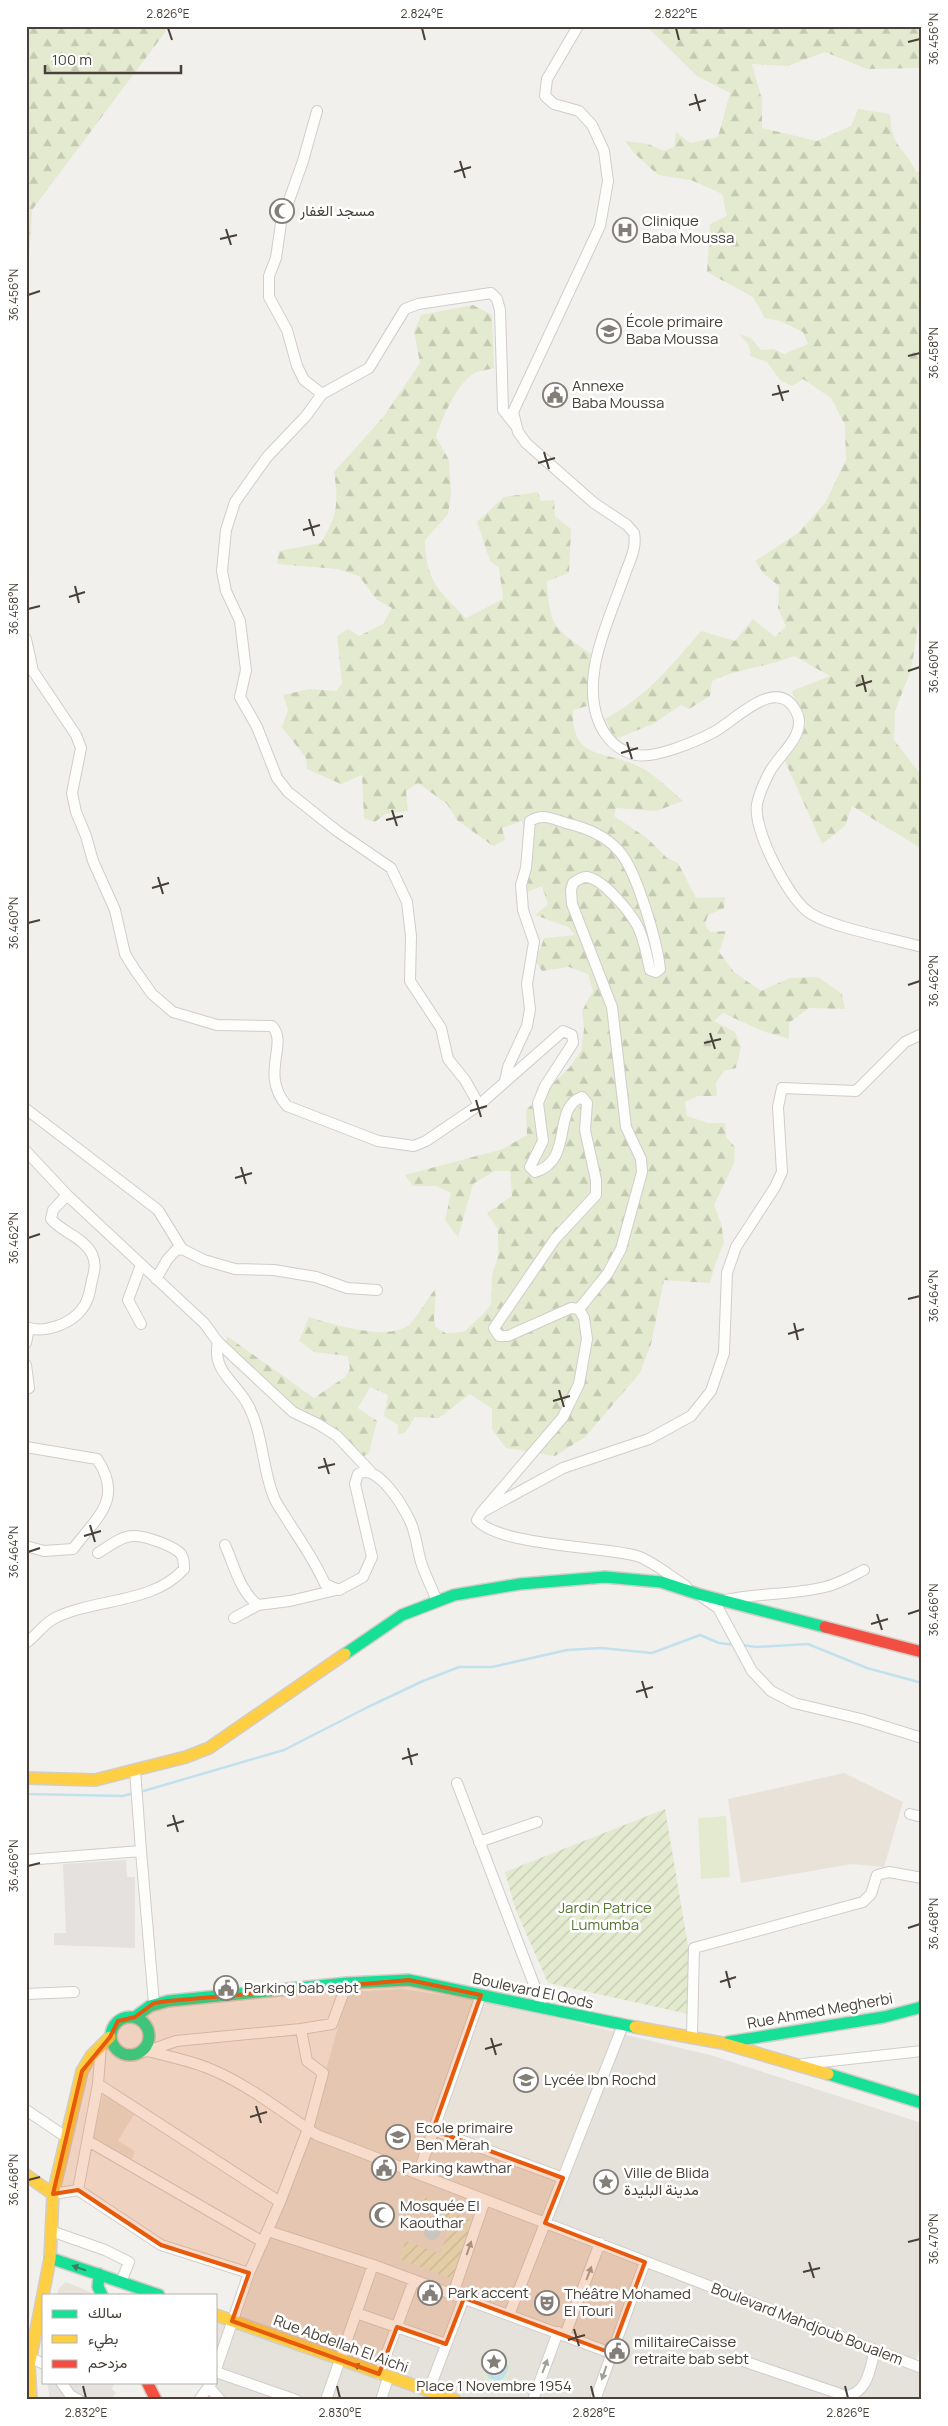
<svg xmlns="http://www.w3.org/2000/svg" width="948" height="2426" font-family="Manrope,Vazirmatn,sans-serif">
  <defs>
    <pattern id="forest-firs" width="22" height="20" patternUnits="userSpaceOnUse" patternTransform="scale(1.25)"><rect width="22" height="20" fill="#e3eacf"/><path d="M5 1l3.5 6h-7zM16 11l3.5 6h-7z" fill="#c4cab2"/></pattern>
    <pattern id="garden-furrows" width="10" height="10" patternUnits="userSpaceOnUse" patternTransform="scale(1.25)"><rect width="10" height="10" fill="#e3eacf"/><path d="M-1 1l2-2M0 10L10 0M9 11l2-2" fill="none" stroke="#c4cab2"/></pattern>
    <pattern id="water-ripples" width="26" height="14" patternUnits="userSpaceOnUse" patternTransform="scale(1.25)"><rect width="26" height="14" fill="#c1e1ec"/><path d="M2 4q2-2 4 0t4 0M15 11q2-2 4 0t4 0" fill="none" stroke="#a7c2cb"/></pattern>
  </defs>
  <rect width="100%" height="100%" fill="#f2f0ed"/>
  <path fill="#e5e1db" d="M402,1989L483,2001L710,2055L922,2123V2342L916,2360L922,2362V2400H210L234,2328L307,2138L348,1992Z"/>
  <path fill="#e8e2d9" d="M844,1773L903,1802L884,1867L852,1864L741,1883L728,1799Z
    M483,2001L617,2032L560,2173L439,2129Z
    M104,2092L135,2113L118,2141L135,2151L131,2162L92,2139Z
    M379,2111L429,2130L417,2163L367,2145Z
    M66,2282L97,2295H57L59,2288Z
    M216,2322L227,2325L216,2354Z"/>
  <path fill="#e3eacf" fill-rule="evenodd" d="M726,1816L730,1877L701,1879L698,1818Z
    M498,2354L506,2357L511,2369L506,2381L493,2384L484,2378L482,2364L488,2356ZM502,2357L509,2367L496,2381L486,2376L485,2364L490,2358Z"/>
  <path fill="url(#forest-firs)" d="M26,26H166V31L32,210L26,311Z
    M646,26H922V68L867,69L825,52L787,66L752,64L762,100V128L817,141L851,126L858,109L890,114C891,149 904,145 916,172L922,171V601L911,670L895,711L894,740L922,776V849L852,806L845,826L822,844L785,761L800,741L806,724L792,691L830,676L794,656C767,667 739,668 712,681L710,696L689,709L681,705L653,724L615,739L605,719C646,697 671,666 701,631L735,641L753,619L775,637L786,626L778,609L779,586L764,574L755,561L798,533L825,503L846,460L845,425L831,398L803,379L792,386L780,380L767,362L751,356L749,345L739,334L751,338L761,350L773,349L784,354L808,344L803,332L780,321L765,318L753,297L707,272L710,224L727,216L722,194L691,180L658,175L633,152L626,141L648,144L664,151L674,147L676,132L690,143L718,137L730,93L697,76Z
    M473,305L492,315L494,368C488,370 480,370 475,373C458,381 441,420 436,437L449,460L451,494L448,514L425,540C426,581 438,590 466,618L503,599L499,568L490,561L477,522L504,497L538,492L541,501L554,500L555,516L571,529L569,573L547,581C550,628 553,627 591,654L587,706L573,710C571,762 606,749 640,767C656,775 670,790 683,801L656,811L616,808L614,816L647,838L667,858L678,863L696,898L725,897L724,908L708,915L705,924L710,932L726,931L719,952L734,972L761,991L790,978L818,977L842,994L845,1009L809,1008L789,1023V1039L762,1031L723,1013L714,1021L735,1032L741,1047L736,1068L724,1071L716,1083L717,1096H698L685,1102L687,1116L708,1123H725L726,1137L735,1147L734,1163L714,1205L721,1223L724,1243L715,1264L710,1283L664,1280L651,1344L640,1373L585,1437L555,1456L506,1448L492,1429V1409L470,1394L439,1418L415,1417L405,1433L398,1434V1425L384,1416L388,1395L370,1387L358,1408L377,1421L369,1453L361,1458L332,1425L305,1413L277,1395L226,1341L227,1336L314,1398L345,1377L350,1369L348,1356L314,1352L299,1341L309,1317C331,1324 392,1343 411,1323C420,1313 427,1299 436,1288L434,1320L436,1327L447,1334L465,1331L483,1314L491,1304L492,1275L498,1257V1229L487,1213L512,1196L510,1171H495L473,1184L458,1237L445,1220L451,1193L436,1186H413L405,1175L503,1149L527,1135L526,1110L570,1067L581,1051L584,1029L582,1011L593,991L588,974L569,967L542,971L536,962L544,938L575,935L568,927L535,915L548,904L542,886L527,892L522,868L530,851L522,821L502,828L505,840L493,846L457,820L447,804L418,783L406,791L408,811L385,814L375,822L364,818L362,775L341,784L307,769L306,758L282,727L288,710L283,695L310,689L336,691L342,683L337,636L348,629L359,636L383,624L392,608L377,600L359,576L337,569L277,564L279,551L321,543C337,516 339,503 334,472L384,416L420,363L414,331L421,315Z"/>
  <path fill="url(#garden-furrows)" d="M665,1809L688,1946V2014L548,1983L515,1908L505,1872Z
    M422,2196L457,2209L456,2214L474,2221L453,2279L399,2259L406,2241L440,2254L451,2224L417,2210Z"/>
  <path fill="#e4e1de" d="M126,1860L127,1877H135V1948L54,1945V1933H66L63,1864Z
    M47,2382H115L112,2389L116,2393L109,2400H50Z"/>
  <path fill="url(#water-ripples)" fill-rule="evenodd" d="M424 2232a8 8 0 1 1 16 0a8 8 0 1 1-16 0Z
    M493,2356L505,2360L509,2367L504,2378L497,2381L489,2378L484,2368L487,2361ZM497,2362L502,2364L504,2369L502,2373L497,2376L492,2374L490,2369L491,2364Z"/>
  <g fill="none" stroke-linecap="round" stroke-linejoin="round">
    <path stroke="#c1e1ec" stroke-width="2.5" d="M742,1645L756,1647L808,1644L867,1668L922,1683
      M140,1792L284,1750L368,1707L423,1681L459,1667H492L567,1650L601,1648L652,1653L700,1635L719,1643L735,1645
      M26,1794L123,1796L134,1793"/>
    <defs>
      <path id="street" d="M578,26L547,79L545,96L554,104L579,111L592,125L604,151L608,181L600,226L513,412L518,432L526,443L594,503L627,525L634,533C637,548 630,560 625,574C610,618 581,673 598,720C605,738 618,751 636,755C655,759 697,741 714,732C734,722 776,674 796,711C809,735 777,755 768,775C764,783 759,795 757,804C753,830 787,895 807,911C827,927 895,939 922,947
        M317,111L303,161L281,223L276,258L269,276V297L287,330L297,366L304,380L322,394
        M26,639L33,671L76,735L81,748L72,793L76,812L86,836L93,861L115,910L125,954L135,970L152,994L173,1012L217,1025L272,1026C289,1044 259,1074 287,1106L378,1141L414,1146L426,1141L479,1105L563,1031L572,1035L573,1043L545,1086L538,1103L543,1141L530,1167L535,1172C575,1160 551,1108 582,1097L587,1103L585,1130L596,1180V1195L555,1239L494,1328L499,1336H508L571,1308L579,1309L584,1318L587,1339L579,1384L563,1417L482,1512
        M505,1081L508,1067L527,1026L530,1009L527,984L534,942L523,910L521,885L526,868L530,821C543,813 553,819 566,823C586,828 605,835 619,851C637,871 657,942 660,969L656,972L650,970C647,956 644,938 637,925C630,912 603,879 587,877C581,877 578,880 573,883L571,890L572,904L612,1007L626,1127L641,1159L642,1172L621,1249L608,1273L579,1309
        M479,1105L465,1080L448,1059L441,1028L410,981L411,936L407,902L391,868L337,831L288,792L277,778L257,727L240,697L246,670L240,621L226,591L222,571L226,530L235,502L267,457L306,416L322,394L369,368L405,309L418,304L491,293L497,299L500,310L503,410L515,425
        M26,1109L158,1210L182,1249
        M26,1151L67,1195L204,1323L218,1342L293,1412L318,1424L337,1436L370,1471
        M156,1279L167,1260L176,1250L182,1249L204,1260L235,1269L274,1270L316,1277L347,1288L377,1290
        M141,1324L128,1300L141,1265
        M26,1327C44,1334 71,1324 82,1309C89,1301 90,1290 92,1280C95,1270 96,1263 92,1254C83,1237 63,1233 51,1219L53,1210L67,1195
        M218,1342C211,1372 238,1383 249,1407C263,1435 262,1466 273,1495C276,1504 282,1511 286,1518C300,1540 315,1561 325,1584L339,1590L363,1577L372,1557L355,1484L358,1474C377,1462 403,1506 410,1521C416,1533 417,1549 421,1562C425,1575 432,1588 437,1601
        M26,1343L29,1328
        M26,1365L29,1388
        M26,1447L97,1459C124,1499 97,1517 73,1549L44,1551L26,1546
        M225,1545C234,1565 240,1592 258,1605
        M686,1586C673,1578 651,1560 637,1556C600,1546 500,1546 477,1520L482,1512L563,1468L649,1439L691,1416L711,1391L724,1353L727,1273L736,1247L775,1187L782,1172L778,1107L782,1088L856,1091L905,1042L922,1034
        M702,1597L718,1608L752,1671L771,1691L794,1703L861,1719L922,1738
        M725,1600C758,1593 792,1595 825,1587C838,1584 852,1576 864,1570
        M234,1618L258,1605L290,1601L336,1590
        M26,1643C37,1635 43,1624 55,1618C95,1598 153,1604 184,1569C184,1563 184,1559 181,1554C174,1546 144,1535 133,1536C121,1536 108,1547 98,1553
        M135,1770L141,1851
        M457,1783L543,2008
        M910,1814L922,1817
        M479,1842L537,1822
        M26,1860L141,1851L154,2003
        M26,1994L74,1992
        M301,2029L332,2024L347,1983
        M692,2037L694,1948L863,1902L871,1894L877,1875L889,1872L922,1878
        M148,2051L176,2041L301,2029L307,2061L323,2073L308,2129L280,2202L249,2273L216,2369
        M141,2052L148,2051C170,2057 194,2061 215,2071C251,2087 284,2113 317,2135L922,2368
        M803,2064L922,2051
        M98,2084L280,2202
        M26,2110L66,2137
        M433,2130L563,2178
        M88,2141L263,2242
        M418,2174L481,1995
        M78,2190L161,2245L249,2273
        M53,2194L78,2190L98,2084L101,2045
        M51,2231L105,2250L129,2262L121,2282
        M268,2231L373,2265L611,2353
        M453,2294L485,2200
        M356,2313L446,2344
        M509,2315L623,2025
        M565,2335L600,2243
        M31,2358L44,2364
        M743,2361L846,2396C868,2393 870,2368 875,2350
        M216,2372L296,2400
        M379,2374L414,2280
        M61,2382L70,2395L79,2400
        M210,2388L220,2400
        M429,2390L464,2298
        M199,2400L212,2382
        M326,2400L373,2265
        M381,2400L388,2378
        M533,2400L558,2332
        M595,2400L645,2262"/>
      <path id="fast" d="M345,1654L402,1615L454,1595L520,1584L605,1577L661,1582L698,1594L825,1627
        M111 2036a19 19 0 1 1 38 0a19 19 0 1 1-38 0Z
        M135,2017L150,2006L168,2001L347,1983L409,1980L635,2027
        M728,2042L884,2017L922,2007
        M828,2074L922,2103
        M50,2258L159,2295
        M99,2274L98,2287L102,2295"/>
      <path id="slow" d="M26,1778L95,1780L186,1757L209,1748L345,1654
        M635,2027L722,2043L828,2074
        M26,2175L53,2194
        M53,2194L82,2071L91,2056L110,2037
        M216,2315L455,2400
        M31,2400L29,2366L50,2259L53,2194"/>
      <path id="jam" d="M825,1627L922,1652
        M147,2382L156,2400"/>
    </defs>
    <use href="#street" stroke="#d0cdcb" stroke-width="12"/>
    <use href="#fast" stroke="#d2cdc5" stroke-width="14"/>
    <use href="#slow" stroke="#d2cdc5" stroke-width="14"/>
    <use href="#jam" stroke="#d2cdc5" stroke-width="14"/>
    <use href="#street" stroke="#fdfdfc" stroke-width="10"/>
    <use href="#fast" stroke="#16e098" stroke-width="11"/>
    <use href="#slow" stroke="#ffcf43" stroke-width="11"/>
    <use href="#jam" stroke="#f24e42" stroke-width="11"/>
  </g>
  <defs><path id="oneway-solid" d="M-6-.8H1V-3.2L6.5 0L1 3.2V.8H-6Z" transform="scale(1.25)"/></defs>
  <g fill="#a29e9a">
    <use href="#oneway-solid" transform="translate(469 2248) rotate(-71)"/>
    <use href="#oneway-solid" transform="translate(589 2273) rotate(-69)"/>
    <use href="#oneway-solid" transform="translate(545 2366) rotate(-69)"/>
    <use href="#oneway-solid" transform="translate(604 2373) rotate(109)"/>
  </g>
  <g fill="#34805f">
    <use href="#oneway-solid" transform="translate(79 2268) rotate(-161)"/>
    <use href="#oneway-solid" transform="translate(360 2367) rotate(-160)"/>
  </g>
  <path fill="#e8590c" fill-opacity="0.2" stroke="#e8590c" stroke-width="4" stroke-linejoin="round" d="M409,1980L481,1995L433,2130L563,2178L545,2223L645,2262L611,2353L464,2298L446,2344L397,2327L379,2374L232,2321L249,2273L161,2245L78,2190L53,2194L82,2071L110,2037L118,2021L135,2017L154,2003L168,2001Z"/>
  <path fill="none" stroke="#484039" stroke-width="2" d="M168,28L172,40M422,28L425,40M676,28L679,40M908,42L920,39M695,94L700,111M689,105L706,100M460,161L465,178M454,172L471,167M226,229L231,245M220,239L237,235M28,295L40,291M908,356L920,353M778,385L783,401M772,395L789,391M544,452L549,469M538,463L555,458M309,519L314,536M303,530L320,525M75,586L79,603M69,597L85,592M28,609L40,606M908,671L920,667M862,675L866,692M856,686L872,681M627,742L632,759M621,753L638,748M392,810L397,826M386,820L403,816M158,877L163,894M152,888L169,883M28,923L40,920M908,985L920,981M710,1033L715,1049M704,1043L721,1039M476,1100L481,1117M470,1111L487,1106M241,1167L246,1184M235,1178L252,1173M28,1238L40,1234M908,1299L920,1296M794,1323L798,1340M788,1334L804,1329M559,1390L564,1407M553,1401L570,1396M324,1458L329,1474M318,1468L335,1464M90,1525L95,1542M84,1536L101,1531M28,1552L40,1548M877,1614L882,1630M908,1614L920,1610M871,1624L888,1619M642,1681L647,1698M636,1692L653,1687M408,1748L412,1765M402,1759L418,1754M173,1815L178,1832M167,1826L184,1821M28,1866L40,1863M908,1928L920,1924M726,1971L730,1988M720,1982L736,1977M491,2038L496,2055M485,2049L502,2044M256,2106L261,2123M250,2117L267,2112M28,2180L40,2177M908,2242L920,2239M809,2262L814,2278M803,2272L820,2268M574,2329L579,2346M568,2340L585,2335M83,2386L86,2398M337,2386L340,2398M591,2386L594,2398M845,2386L848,2398"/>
  <defs>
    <symbol id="mosque-ring" viewBox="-11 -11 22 22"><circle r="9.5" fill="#fff" stroke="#847e78" stroke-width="1.5"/><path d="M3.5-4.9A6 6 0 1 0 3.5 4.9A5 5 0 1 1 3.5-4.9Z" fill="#847e78"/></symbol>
    <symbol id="hospital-ring" viewBox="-11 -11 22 22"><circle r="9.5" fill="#fff" stroke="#847e78" stroke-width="1.5"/><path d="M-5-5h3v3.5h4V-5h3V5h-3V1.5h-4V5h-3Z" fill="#847e78"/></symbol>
    <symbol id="school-ring" viewBox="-11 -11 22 22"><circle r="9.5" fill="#fff" stroke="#847e78" stroke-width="1.5"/><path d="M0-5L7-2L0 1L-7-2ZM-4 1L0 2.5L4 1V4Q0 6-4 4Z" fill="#847e78"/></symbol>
    <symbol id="civic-ring" viewBox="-11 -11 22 22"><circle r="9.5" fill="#fff" stroke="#847e78" stroke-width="1.5"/><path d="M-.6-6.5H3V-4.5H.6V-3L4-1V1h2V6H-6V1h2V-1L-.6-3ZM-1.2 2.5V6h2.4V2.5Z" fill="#847e78"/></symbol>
    <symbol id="sight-ring" viewBox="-11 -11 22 22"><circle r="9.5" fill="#fff" stroke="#847e78" stroke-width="1.5"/><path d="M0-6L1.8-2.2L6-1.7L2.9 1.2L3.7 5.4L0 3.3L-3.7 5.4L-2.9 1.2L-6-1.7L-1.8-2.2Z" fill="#847e78"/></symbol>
    <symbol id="theatre-ring" viewBox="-11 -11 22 22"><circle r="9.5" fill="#fff" stroke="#847e78" stroke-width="1.5"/><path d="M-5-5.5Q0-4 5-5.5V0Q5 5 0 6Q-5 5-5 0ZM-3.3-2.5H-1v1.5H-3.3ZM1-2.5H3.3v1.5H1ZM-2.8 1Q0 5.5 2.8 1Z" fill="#847e78"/></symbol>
  </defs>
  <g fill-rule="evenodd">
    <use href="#mosque-ring" x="268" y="197" width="28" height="28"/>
    <use href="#hospital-ring" x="611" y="216" width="28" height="28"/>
    <use href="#school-ring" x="595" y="317" width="28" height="28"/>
    <use href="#civic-ring" x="541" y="381" width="28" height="28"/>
    <use href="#civic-ring" x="212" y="1974" width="28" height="28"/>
    <use href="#school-ring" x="512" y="2066" width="28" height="28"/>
    <use href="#school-ring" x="384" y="2123" width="28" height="28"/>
    <use href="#civic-ring" x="370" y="2154" width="28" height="28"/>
    <use href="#sight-ring" x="592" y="2168" width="28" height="28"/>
    <use href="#mosque-ring" x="368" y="2201" width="28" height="28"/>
    <use href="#civic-ring" x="416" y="2279" width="28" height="28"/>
    <use href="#theatre-ring" x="533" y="2289" width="28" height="28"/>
    <use href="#civic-ring" x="603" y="2337" width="28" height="28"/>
    <use href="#sight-ring" x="480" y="2348" width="28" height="28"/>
  </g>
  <g text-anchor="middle" stroke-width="5" stroke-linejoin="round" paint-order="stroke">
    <g font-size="15" fill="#484039" stroke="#fff" text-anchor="start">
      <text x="300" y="216">مسجد الغفار</text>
      <text x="642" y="226">Clinique<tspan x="642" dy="17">Baba Moussa</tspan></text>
      <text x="626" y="327">École primaire<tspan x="626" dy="17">Baba Moussa</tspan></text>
      <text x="572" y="391">Annexe<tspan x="572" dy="17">Baba Moussa</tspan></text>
      <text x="244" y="1993">Parking bab sebt</text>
      <text x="544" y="2085">Lycée Ibn Rochd</text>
      <text x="416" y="2133">Ecole primaire<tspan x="416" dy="17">Ben Merah</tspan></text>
      <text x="402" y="2173">Parking kawthar</text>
      <text x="624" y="2178">Ville de Blida<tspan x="624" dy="17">مدينة البليدة</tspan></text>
      <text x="400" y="2211">Mosquée El<tspan x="400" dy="17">Kaouthar</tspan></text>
      <text x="448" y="2298">Park accent</text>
      <text x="564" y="2299">Théâtre Mohamed<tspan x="564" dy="17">El Touri</tspan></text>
      <text x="634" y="2347">militaireCaisse<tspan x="634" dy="17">retraite bab sebt</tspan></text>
      <text x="494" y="2391" text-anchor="middle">Place 1 Novembre 1954</text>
    </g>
    <g font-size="15" fill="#54772f" stroke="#fff">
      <text x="605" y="1913">Jardin Patrice<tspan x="605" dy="17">Lumumba</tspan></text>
    </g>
    <g font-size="15" fill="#484039" stroke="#fff">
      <text transform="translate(533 1991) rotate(12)" y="5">Boulevard El Qods</text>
      <text transform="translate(820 2011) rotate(-10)" y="5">Rue Ahmed Megherbi</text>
      <text transform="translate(807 2324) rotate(21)" y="5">Boulevard Mahdjoub Boualem</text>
      <text transform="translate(341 2344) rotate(20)" y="5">Rue Abdellah El Aichi</text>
    </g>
  </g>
  <rect width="948" height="2426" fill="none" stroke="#ffffff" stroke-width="55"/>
  <rect x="42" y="2294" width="175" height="90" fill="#ffffff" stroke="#b6b3b0"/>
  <rect x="52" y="2310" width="25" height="8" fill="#16e098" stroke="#b6b3b0"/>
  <text x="88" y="2318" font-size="15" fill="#484039">سالك</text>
  <rect x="52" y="2335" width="25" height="8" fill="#ffcf43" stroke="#b6b3b0"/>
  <text x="88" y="2344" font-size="15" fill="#484039">بطيء</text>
  <rect x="52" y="2360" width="25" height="8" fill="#f24e42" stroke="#b6b3b0"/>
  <text x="88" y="2368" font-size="15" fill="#484039">مزدحم</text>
  <path d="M45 65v8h136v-8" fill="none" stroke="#484039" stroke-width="2.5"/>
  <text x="52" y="65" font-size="15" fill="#484039" stroke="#ffffff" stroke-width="4" paint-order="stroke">100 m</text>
  <rect x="28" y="28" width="892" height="2370" fill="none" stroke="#484039" stroke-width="2"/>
  <g font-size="12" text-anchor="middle" fill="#484039">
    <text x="168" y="18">2.826°E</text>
    <text x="422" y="18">2.824°E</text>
    <text x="676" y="18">2.822°E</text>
    <text transform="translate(934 39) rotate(-90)" y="4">36.456°N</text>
    <text transform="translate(14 295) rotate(-90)" y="4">36.456°N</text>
    <text transform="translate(934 353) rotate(-90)" y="4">36.458°N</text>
    <text transform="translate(14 609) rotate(-90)" y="4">36.458°N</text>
    <text transform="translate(934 667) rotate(-90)" y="4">36.460°N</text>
    <text transform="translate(14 923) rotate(-90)" y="4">36.460°N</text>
    <text transform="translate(934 981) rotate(-90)" y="4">36.462°N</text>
    <text transform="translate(14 1238) rotate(-90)" y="4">36.462°N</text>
    <text transform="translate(934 1296) rotate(-90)" y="4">36.464°N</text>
    <text transform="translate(14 1552) rotate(-90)" y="4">36.464°N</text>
    <text transform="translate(934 1610) rotate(-90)" y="4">36.466°N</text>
    <text transform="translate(14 1866) rotate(-90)" y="4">36.466°N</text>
    <text transform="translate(934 1924) rotate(-90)" y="4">36.468°N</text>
    <text transform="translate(14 2180) rotate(-90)" y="4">36.468°N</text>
    <text transform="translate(934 2239) rotate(-90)" y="4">36.470°N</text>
    <text x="86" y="2417">2.832°E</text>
    <text x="340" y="2417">2.830°E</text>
    <text x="594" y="2417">2.828°E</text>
    <text x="848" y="2417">2.826°E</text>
  </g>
</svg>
